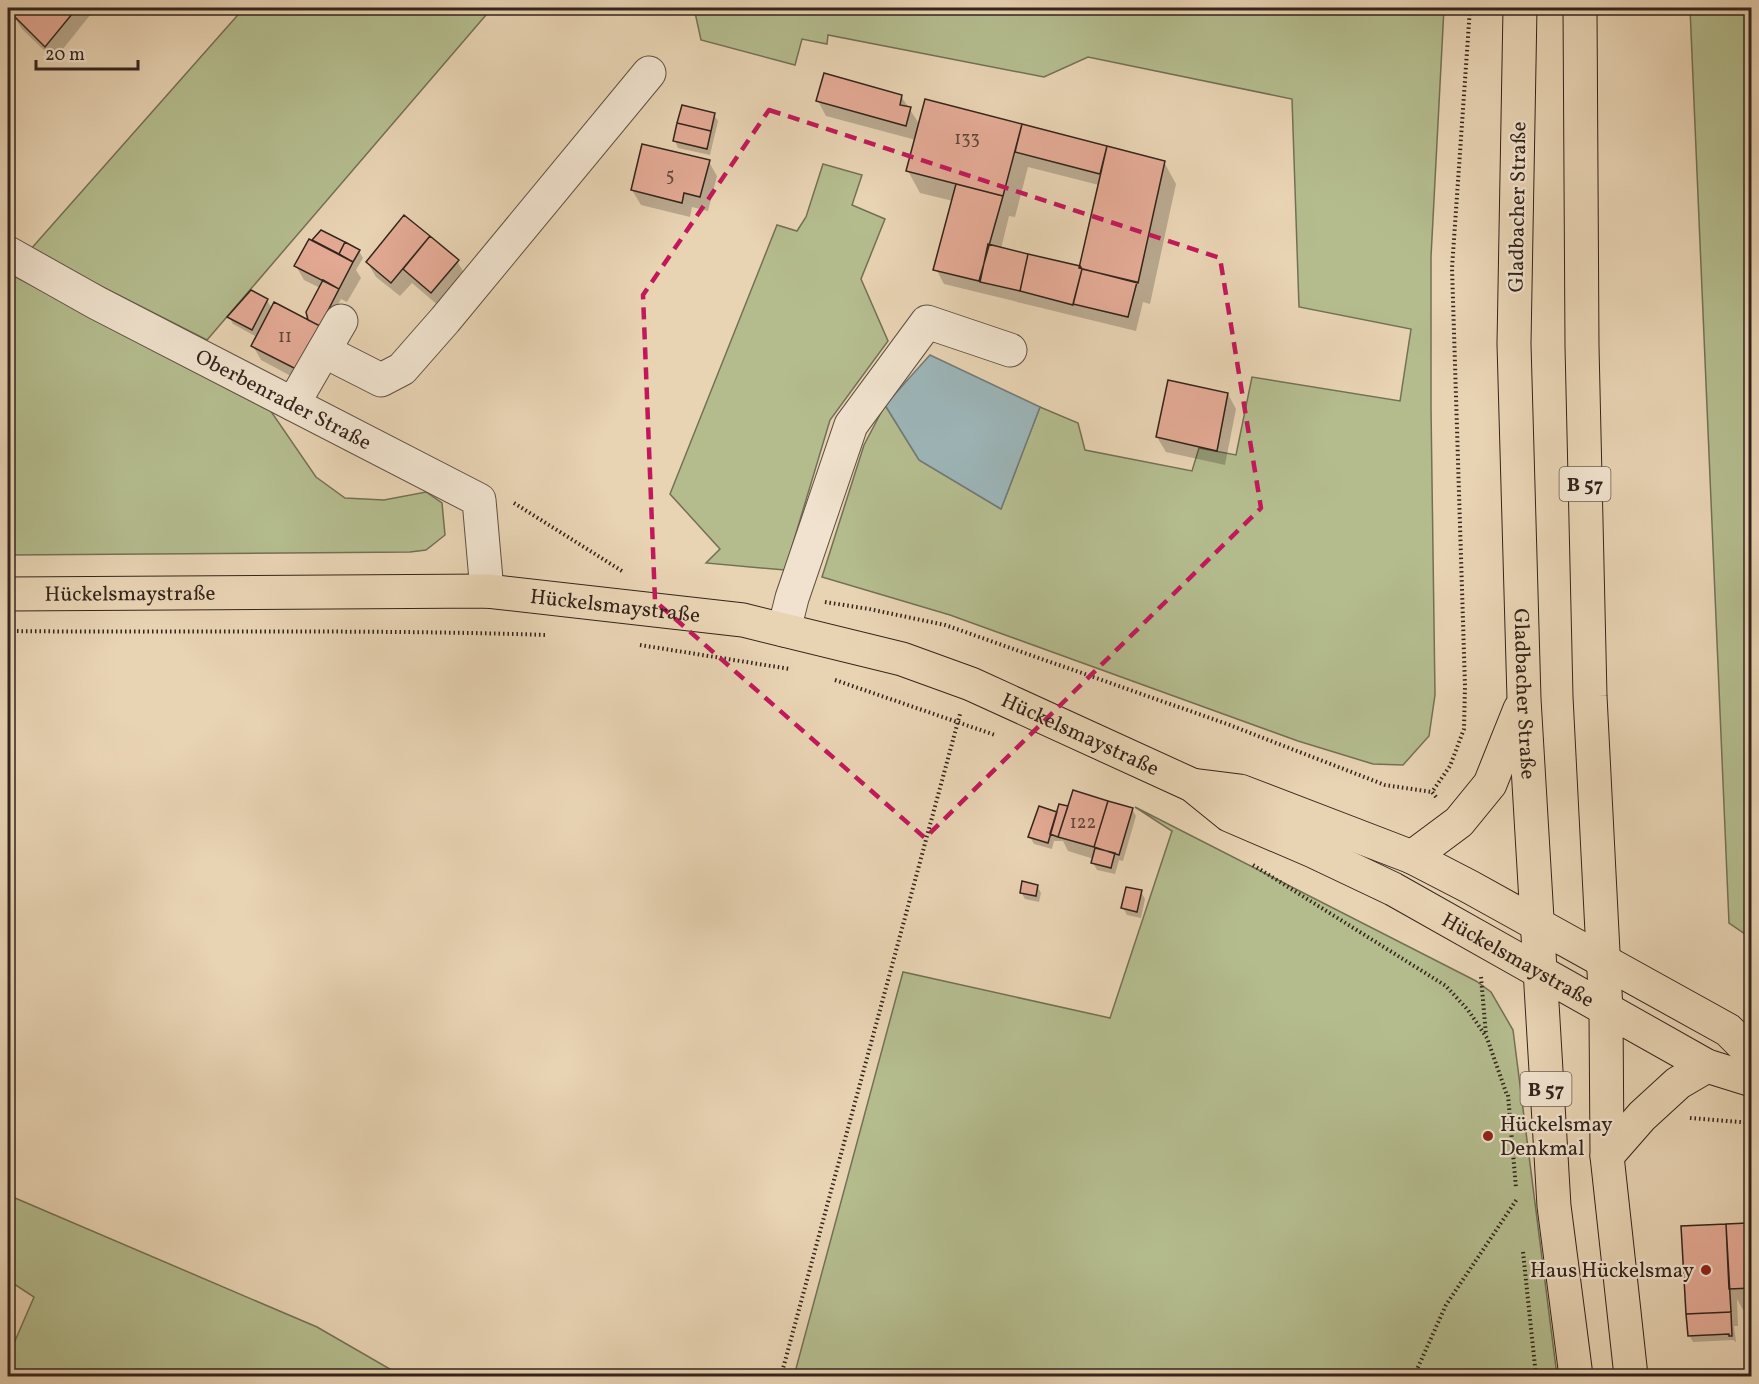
<svg xmlns="http://www.w3.org/2000/svg" width="1759" height="1384" font-family="Vollkorn,serif">
  <rect width="100%" height="100%" fill="#e8d3b3"/>
  <filter id="stains"><feTurbulence type="fractalNoise" baseFrequency=".00333" numOctaves="4"/><feColorMatrix values="0 0 0 0 .2 0 0 0 0 .09 0 0 0 0 .02 0 0 0 .5 -.17"/></filter>
  <radialGradient id="worn" r=".72"><stop offset=".6" stop-color="#630" stop-opacity="0"/><stop offset="1" stop-color="#630" stop-opacity=".3"/></radialGradient>
  <path fill="#b4bc8e" stroke="#747055" stroke-width="1.5" d="M244,8H492L207,340L30,250Z
    M694,8H1444L1431,257V408L1435,695L1429,736L1403,765L1373,764L1298,741L950,615L822,577L864,445L885,405L919,460L1001,509L1040,407L1078,423L1085,450L1192,471L1199,448L1236,455L1252,377L1400,401L1411,329L1299,307L1292,99L1088,57L1044,77L828,35L827,44L802,39L795,65L701,40Z
    M1690,8H1751V938L1729,923Z
    M823,164L862,175L852,205L885,219L861,279L888,341L830,420L785,570L706,563L720,549L670,494L777,225L797,231L806,217Z
    M8,273L268,407L316,477L345,498L384,500L426,492L442,503L445,535L426,550L410,552L8,555Z
    M1135,807L1476,981L1491,992L1513,1030L1557,1376H794L903,972L1110,1018L1172,831Z
    M8,1195L317,1327L402,1376H8V1357L34,1297L8,1280Z"/>
  <path fill="#9cb5b8" stroke="#727b7a" stroke-width="1.5" d="M930,355L1040,407L1001,509L919,460L885,405Z"/>
  <path fill="#0003" fill-rule="evenodd" d="M8,8H88L91,14L54,60L22,29L16,20L8,28L10,32L8,38Z
    M901,96L920,125L926,101L1164,162L1176,184L1150,304L1143,302L1136,331L944,284L936,269L953,201L920,193L908,171L916,140L826,116L818,101ZM1028,167L1099,185L1080,269L1001,249L1009,216L1015,217Z
    M714,115L718,121L710,155L678,148L675,141Z
    M709,162L717,176L708,211L692,207L690,217L641,205L632,190Z
    M404,217L457,261L466,276L440,307L412,283L400,296L376,277L367,262Z
    M314,241L359,251L363,258L356,270L361,278L347,302L341,299L322,334L304,383L261,360L253,346L257,337L233,324L229,317L251,292L267,300L272,309L310,323L320,288L304,280L296,266L316,244Z
    M1228,394L1236,409L1225,465L1166,452L1157,437Z
    M1069,808L1132,809L1136,816L1123,861L1119,860L1115,874L1097,870L1093,863L1094,859L1068,851L1063,841H1054L1052,849L1034,844L1030,837L1058,814Z
    M1037,886L1041,893L1039,902L1025,899L1021,892Z
    M1141,892L1145,899L1141,918L1127,915L1123,908Z
    M1752,1225V1310H1743L1737,1299L1738,1326H1734L1736,1342L1733,1340L1693,1342L1689,1335Z"/>
  <path fill="#e4aa95" stroke="#33241c" stroke-width="1.5" d="M8,8H18L8,18Z
    M18,8H77L45,47L12,14Z
    M824,73L902,95L900,105L911,107L906,126L816,101Z
    M925,99L1022,124L1003,196L906,171Z
    M682,105L715,113L711,131L677,123Z
    M677,123L711,131L707,149L673,141Z
    M1022,124L1107,146L1100,174L1015,152Z
    M642,144L710,160L700,197L684,193L682,203L631,190Z
    M1107,146L1165,161L1138,283L1079,268Z
    M956,184L1003,196L979,281L933,270Z
    M404,215L430,236L391,283L366,262Z
    M321,230L345,242L339,254L312,240Z
    M430,236L459,260L431,293L403,269Z
    M309,239L353,262L339,289L294,266Z
    M345,242L360,250L353,262L339,254Z
    M988,244L1028,254L1020,291L980,282Z
    M1028,254L1080,266L1082,269L1073,305L1020,291Z
    M1082,269L1137,282L1128,317L1073,304Z
    M323,280L339,289L320,326L308,320L306,312Z
    M251,290L268,299L252,330L227,317Z
    M274,302L320,326L296,369L251,346Z
    M1168,380L1228,393L1217,451L1156,437Z
    M1073,790L1108,801L1094,847L1058,837Z
    M1108,801L1133,808L1119,855L1094,847Z
    M1059,804L1068,806L1058,837L1050,834Z
    M1039,806L1057,812L1048,843L1028,837Z
    M1095,848L1115,853L1111,868L1091,863Z
    M1022,881L1038,885L1036,896L1020,893Z
    M1126,887L1142,890L1137,912L1121,908Z
    M1748,1223H1752V1288L1729,1289L1726,1224Z
    M1726,1224L1731,1312L1686,1314L1681,1226Z
    M1731,1312L1732,1336H1729V1334L1688,1336L1686,1314Z"/>
  <g fill="none" stroke-linecap="round" stroke-linejoin="round">
    <defs>
      <g id="minor">
        <path id="s1" d="M8,253L97,303L479,500L487,591"/>
        <path d="M324,351L381,380L402,369L445,320L649,73"/>
        <path d="M293,404L341,321"/>
        <path d="M784,630L792,598L851,425L927,322L1010,350"/>
      </g>
      <g id="major">
        <path id="s2" d="M1520,8L1514,344L1524,699L1554,1206L1576,1376"/>
        <path d="M1580,8L1582,346L1590,696L1606,1011L1607,1156L1631,1376"/>
        <path id="s3" d="M8,594L487,591L743,620L902,659L971,684L1192,785L1229,815L1313,851L1393,889L1707,1066L1752,1080"/>
        <path d="M1192,785L1240,791L1412,857L1470,887L1728,1030L1752,1054"/>
        <path d="M1412,857L1459,822L1490,784L1520,709"/>
        <path d="M1607,1156L1642,1116L1678,1083L1707,1066"/>
      </g>
    </defs>
    <use href="#minor" stroke="#605042" stroke-width="35"/>
    <use href="#major" stroke="#33241c" stroke-width="35"/>
    <path stroke="#33241c" stroke-width="4" stroke-dasharray="1.5 3" stroke-linecap="butt" d="M514,503L622,571
      M825,602L869,609L945,625L1227,724L1385,785L1432,792
      M8,631C187,633 367,629 547,635
      M640,645L790,669
      M835,680L995,735
      M1436,797L1432,792L1450,766L1464,729L1465,686L1452,268L1470,8
      M1253,865L1446,986L1468,1010L1487,1038L1507,1095
      M1481,977L1486,1035
      M1508,1095L1516,1188
      M1690,1118L1752,1123
      M1523,1252L1536,1376
      M781,1376L960,714
      M1414,1376L1446,1305L1517,1199"/>
    <use href="#minor" stroke="#f0e2ce" stroke-width="33"/>
    <use href="#major" stroke="#e8d3b3" stroke-width="33"/>
  </g>
  <path fill="none" stroke="#c2185b" stroke-width="4.5" stroke-dasharray="12 8" stroke-linejoin="round" d="M769,110L1220,258L1261,508L925,838L655,601L643,295Z"/>
  <g fill="#8f2418" stroke="#f0e2ce" stroke-width="2">
    <circle cx="1488" cy="1136" r="6"/>
    <circle cx="1706" cy="1270" r="6"/>
  </g>
  <g text-anchor="middle" stroke-width="4.5" stroke-linejoin="round" paint-order="stroke">
    <g font-size="18" fill="#5f463a">
      <text x="967" y="144">133</text>
      <text x="670" y="181">5</text>
      <text x="285" y="342">11</text>
      <text x="1083" y="828">122</text>
    </g>
    <g fill="#f0e2ce" stroke="#6c5d51" stroke-width="1.5">
      <rect x="1559.5" y="467" width="51" height="34" rx="4.5"/>
      <rect x="1520.5" y="1072" width="51" height="34" rx="4.5"/>
    </g>
    <g font-size="20" font-weight="bold" fill="#33241c">
      <text x="1585" y="491">B 57</text>
      <text x="1546" y="1096">B 57</text>
    </g>
    <g font-size="21" fill="#33241c" stroke="#f0e2ce">
      <text transform="translate(1517 207) rotate(-89)" y="7">Gladbacher Straße</text>
      <text dy="7" stroke="none"><textPath href="#s1" startOffset="312">Oberbenrader Straße</textPath></text>
      <text dy="7" stroke="none"><textPath href="#s3" startOffset="122">Hückelsmaystraße</textPath></text>
      <text dy="7" stroke="none"><textPath href="#s3" startOffset="608">Hückelsmaystraße</textPath></text>
      <text dy="7" stroke="none"><textPath href="#s2" startOffset="686">Gladbacher Straße</textPath></text>
      <text dy="7" stroke="none"><textPath href="#s3" startOffset="1094">Hückelsmaystraße</textPath></text>
      <text dy="7" stroke="none"><textPath href="#s3" startOffset="1588">Hückelsmaystraße</textPath></text>
    </g>
    <g font-size="21" fill="#33241c" stroke="#f0e2ce" text-anchor="start">
      <text x="1500" y="1131">Hückelsmay<tspan x="1500" dy="24">Denkmal</tspan></text>
      <text x="1694" y="1277" text-anchor="end">Haus Hückelsmay</text>
    </g>
  </g>
  <rect width="1759" height="1384" fill="none" stroke="#e8d3b3" stroke-width="30"/>
  <rect x="9" y="9" width="1741" height="1366" fill="none" stroke="#33241c" stroke-width="3"/>
  <rect x="15" y="15" width="1729" height="1354" fill="none" stroke="#33241c" stroke-width="1.5"/>
  <path d="M36 60v9h102v-9" fill="none" stroke="#33241c" stroke-width="3"/>
  <text x="45" y="60" font-size="18" fill="#33241c" stroke="#f0e2ce" stroke-width="4.5" paint-order="stroke">20 m</text>
  <rect width="100%" height="100%" filter="url(#stains)"/>
  <rect width="100%" height="100%" fill="url(#worn)"/>
</svg>
